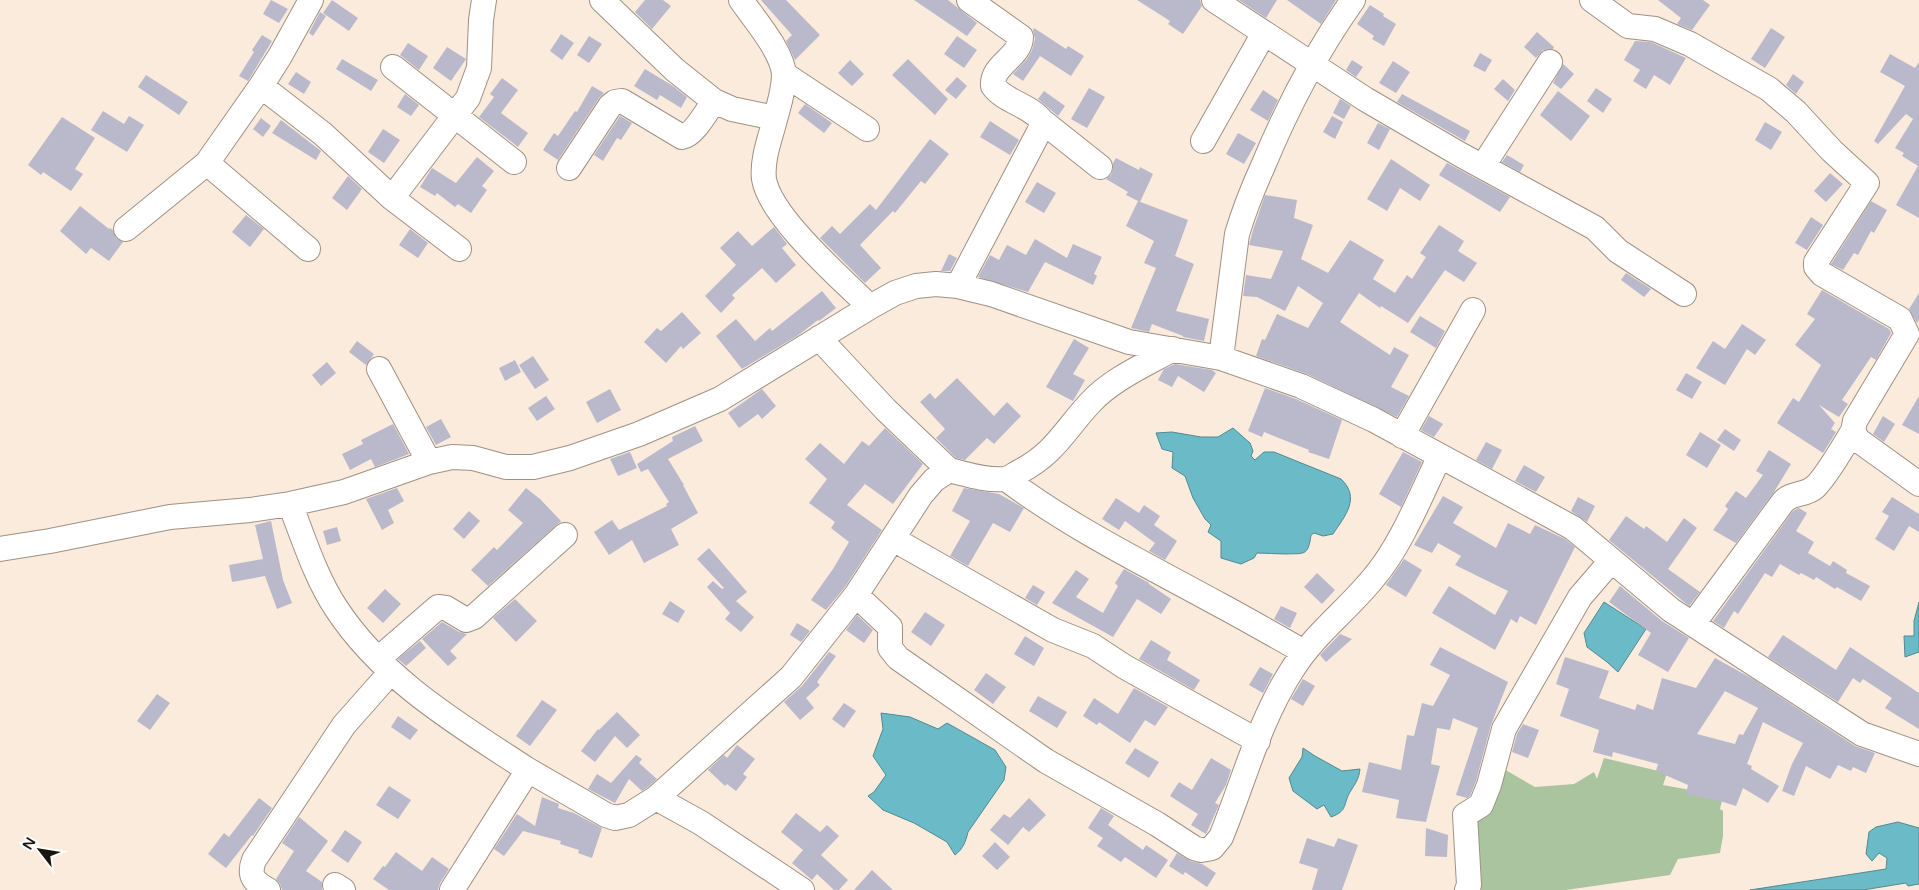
<svg xmlns="http://www.w3.org/2000/svg" width="1919" height="890" font-family="'Varela Round',sans-serif">
  <rect width="100%" height="100%" fill="#fbebdd"/>
  <path fill="#abc4a0" d="M1604,758L1667,773L1663,785L1723,796L1720,809L1723,811V836L1720,853L1678,859L1670,875L1566,890H1467L1465,815L1495,764L1535,787L1574,784L1594,772L1597,779Z"/>
  <path fill="#6abbc7" stroke="#528990" d="M1233,428L1250,443L1253,451L1251,456L1255,460L1264,452H1274L1341,479C1361,498 1345,516 1333,534L1323,536L1314,533L1311,535C1308,557 1304,553 1286,554C1276,554 1267,553 1257,553L1254,558L1241,564L1221,558V541L1208,532L1211,525L1205,519L1193,498L1185,476L1172,468L1173,452L1162,449L1156,433L1172,432L1201,437H1218Z
    M1604,602L1646,629L1618,672L1607,662L1587,647L1584,633Z
    M1919,602V652L1905,657L1904,636H1914V621Z
    M881,713L910,717L938,729L947,723L995,750L1006,767L1004,780L968,832C966,841 963,849 955,855L947,842L914,823L883,810L868,796L874,792L886,775L873,756L883,729Z
    M1303,748L1315,756L1342,771L1360,769C1359,779 1355,784 1350,792C1343,804 1348,811 1331,817L1324,805L1317,809L1293,791L1289,778L1302,757Z
    M1898,822L1919,828V884L1908,886L1906,883L1863,890H1750L1886,869L1887,858L1879,853L1872,861L1866,854L1869,832L1876,827Z"/>
  <path fill="#bab9cb" fill-rule="evenodd" d="M271,0L288,9L279,23L263,14Z
    M332,0L358,18L349,31L323,13Z
    M645,0H663L671,6L652,29L635,12Z
    M761,0H786L820,35L795,60L786,41L792,35Z
    M914,0H948L977,23L967,36Z
    M1137,0H1200L1202,6L1183,34L1168,24L1170,21Z
    M1239,0H1277L1266,18Z
    M1287,0H1336L1321,24Z
    M1658,0H1703L1710,5L1692,30L1677,24L1681,18Z
    M1370,5L1384,14L1383,16L1396,24L1384,46L1372,39L1374,36L1357,24Z
    M320,12L326,16L313,36L309,33Z
    M1034,28L1066,49L1068,46L1084,56L1071,76L1040,56L1023,81L1013,74L1027,59L1032,50L1035,39L1033,30Z
    M1771,28L1785,37L1765,68L1751,59Z
    M1537,32L1554,47L1553,49L1543,50L1536,58L1524,47Z
    M561,34L574,43L562,60L550,51Z
    M262,35L272,41L248,81L239,76L254,52L252,50Z
    M589,36L602,44L589,63L577,55Z
    M957,36L977,50L964,68L944,54Z
    M1635,41L1651,42L1686,58L1670,85L1654,75L1646,89L1633,81L1640,70L1624,60Z
    M408,43L428,56L419,70L400,55Z
    M447,47L466,59L451,81L433,68Z
    M1480,53L1492,60L1485,72L1473,66Z
    M1890,54L1915,68L1919,62V218L1896,205L1918,166L1902,156L1904,153L1895,148L1913,119L1906,114L1878,144L1874,141L1905,86L1880,72Z
    M342,59L378,80L371,91L336,69Z
    M908,59L948,99L935,115L892,75Z
    M850,60L864,74L852,86L838,73Z
    M1352,60L1363,67L1356,77L1346,70Z
    M1393,61L1410,72L1396,93L1379,83Z
    M1563,64L1574,74L1561,89L1553,83Z
    M645,69L673,86L687,97L681,108L660,95L657,100L634,86Z
    M296,72L311,82L304,94L288,84Z
    M1793,74L1804,82L1796,94L1786,85Z
    M146,75L188,102L179,115L138,87Z
    M957,77L967,86L956,99L945,90Z
    M502,78L518,90L501,113L528,133L518,147L479,117L494,97L490,94Z
    M1503,79L1515,90L1508,101L1494,89Z
    M592,86L604,93L599,98L558,160L543,150L554,133L558,136L575,111L577,112Z
    M1089,88L1105,97L1087,128L1071,119Z
    M1596,88L1612,99L1603,113L1587,101Z
    M1263,90L1278,100L1268,121L1250,110Z
    M1044,91L1065,106L1058,116L1038,99Z
    M1558,91L1590,116L1571,141L1540,115Z
    M405,94L419,105L411,116L397,107Z
    M1402,94L1470,131L1465,141L1397,102Z
    M1340,99L1351,106L1344,119L1333,113Z
    M805,104L832,123L824,133L798,113Z
    M103,111L124,124L129,116L144,125L127,152L91,130Z
    M620,116L632,123L621,140L617,138L603,161L594,155Z
    M1332,116L1343,122L1335,139L1323,132Z
    M62,117L95,138L75,169L83,174L71,191L43,172L41,175L28,165Z
    M261,118L271,126L263,137L253,129Z
    M281,120L321,151L316,160L272,133Z
    M990,121L1019,140L1010,155L980,137Z
    M1765,122L1782,132L1771,150L1755,140Z
    M1378,123L1390,129L1379,150L1367,143Z
    M383,129L400,140L384,163L368,152Z
    M1238,133L1256,143L1244,164L1226,154Z
    M930,139L949,154L925,184L921,181L895,213L893,211L860,245L881,268L865,283L820,238L832,226L840,234L870,204L876,210Z
    M1507,155L1524,165L1520,172L1502,162Z
    M477,157L494,171L482,186L487,190L471,213L458,204L455,207L437,193L435,196L420,187L432,168L456,183Z
    M1116,158L1139,170L1140,167L1153,174L1140,202L1126,195L1128,192L1106,179L1111,175L1113,169V163Z
    M1391,159L1430,185L1420,201L1400,188L1387,211L1367,199Z
    M1447,163L1510,197L1500,212L1439,175Z
    M1830,173L1843,184L1826,202L1814,191Z
    M348,176L362,189L347,210L332,198Z
    M1037,182L1056,193L1044,213L1025,202Z
    M1265,195L1297,200L1294,218L1313,225L1301,259L1328,273L1350,240L1384,260L1373,279L1395,293L1407,275L1412,279L1426,257L1420,253L1439,225L1464,241L1458,251L1477,263L1464,282L1445,270L1408,323L1381,306L1380,308L1359,293L1340,322L1390,355L1394,347L1409,355L1391,387L1409,396L1397,417L1307,374L1256,356L1262,339L1265,340L1277,314L1308,328L1323,303L1298,286L1285,311L1257,297L1243,296L1246,275L1271,279L1283,251L1249,245L1253,230Z
    M1138,201L1188,220L1175,256L1194,264L1176,311L1209,319L1204,341L1183,337V336L1152,324L1149,332L1131,328L1156,268L1144,263L1154,241L1126,226Z
    M1871,201L1887,210L1874,233L1871,231L1858,255L1854,253L1843,270L1831,264Z
    M80,206L109,229L110,228L113,230L116,238L123,242L109,261L91,248L86,254L60,231Z
    M246,215L264,229L250,247L232,232Z
    M1811,217L1823,225L1807,250L1795,243Z
    M774,227L787,244L782,248L796,265L776,283L762,268L732,295L735,298L721,313L705,296L736,265L720,248L738,231L752,246Z
    M410,229L428,243L418,258L399,245Z
    M1035,239L1067,258L1073,244L1102,257L1094,274L1097,276L1093,285L1045,262L1028,292L978,277L990,255L999,260L1007,245L1026,255Z
    M949,254L957,258L950,271H941Z
    M1626,273L1651,289L1644,297L1621,280Z
    M1822,290L1889,329L1891,333L1876,360L1871,357L1842,400L1848,404L1839,417L1819,405L1835,423L1831,429L1836,432L1823,453L1777,423L1793,398L1799,402L1821,365L1795,345L1815,319L1807,314Z
    M822,291L836,308L819,321L818,320L797,336L742,369L716,336L736,319L755,341L770,328L772,331Z
    M1919,293V320L1917,323L1909,309Z
    M682,312L701,333L683,349L681,346L666,363L644,342L657,328L661,331Z
    M1420,316L1445,331L1436,348L1410,332Z
    M1742,324L1766,340L1755,355L1747,349L1725,385L1696,368L1713,341L1725,349Z
    M1074,339L1089,348L1073,374L1085,380L1073,401L1046,387Z
    M357,341L374,354L366,365L349,352Z
    M533,356L549,380L535,389L519,365Z
    M515,360L521,372L505,381L499,368Z
    M327,362L336,373L321,386L312,375Z
    M1175,364L1212,370L1216,373L1204,392L1178,376L1172,387L1158,380L1164,369Z
    M1686,373L1702,382L1692,399L1676,390Z
    M957,378L994,416L1007,402L1021,416L994,444L987,438L965,460L956,458L936,438L945,429L920,402L930,393L935,399Z
    M1265,388L1296,399L1342,420L1329,459L1308,452L1309,450L1264,432L1262,437L1248,431Z
    M610,389L621,410L597,423L586,402Z
    M762,389L776,406L762,419L758,414L739,428L728,413Z
    M546,396L555,409L537,421L528,408Z
    M1919,396V434L1902,425Z
    M1429,416L1443,424L1434,437L1421,430Z
    M1883,416L1895,424L1884,442L1873,434Z
    M441,419L451,437L436,445L426,427Z
    M393,424L409,454L375,467L371,459L350,470L342,454L363,444L361,440Z
    M695,426L703,441L668,459L684,485H683L698,513L671,529L679,545L644,563L632,540L609,555L594,532L612,520L619,530L667,506L666,504L669,502L648,469L641,472L637,464L673,441L672,437Z
    M885,428L923,464L893,504L865,484L847,505L882,530L845,587L826,610L811,600L833,569L849,542L831,528L835,522L809,503L827,479L805,459L820,443L844,464L862,441L869,446Z
    M1725,429L1741,440L1734,451L1717,440Z
    M1700,432L1721,445L1707,468L1686,455Z
    M1486,442L1502,450L1492,469L1476,460Z
    M1769,450L1791,464L1774,492L1736,543L1713,530L1728,509L1725,506L1736,491L1746,498L1763,475L1756,471Z
    M630,452L637,468L618,476L610,459Z
    M1403,452L1422,462L1401,507L1379,494Z
    M1524,465L1545,477L1536,492L1515,481Z
    M397,488L404,501L388,510L394,523L382,530L366,499Z
    M526,488L540,499L561,521L488,586L471,570L494,547L497,550L523,523L508,510Z
    M964,488L999,494L1024,508L1010,532L993,523L968,566L950,556L970,521L952,511Z
    M1443,496L1463,507L1453,523L1496,548L1508,523L1530,534L1535,525L1565,539L1575,547L1536,625L1520,616L1517,623L1511,619L1495,650L1432,613L1449,586L1495,615L1508,591L1455,565L1461,556L1438,543L1432,553L1414,545Z
    M1578,497L1595,506L1587,522L1571,511Z
    M1892,497L1919,514V532L1909,526L1894,551L1875,539L1889,516L1882,512Z
    M1116,498L1139,513L1144,505L1160,516L1154,525L1177,541L1165,560L1149,551L1155,543L1125,521L1119,530L1102,519Z
    M1799,508L1807,513L1796,531L1814,542L1808,553L1830,566L1833,561L1847,570L1846,573L1870,586L1861,601L1837,587L1835,589L1816,577L1814,580L1801,573L1799,575L1780,564L1772,577L1765,573L1738,614L1734,611L1724,628L1713,621L1793,511Z
    M469,511L480,521L464,539L453,529Z
    M1626,516L1644,529L1646,526L1667,542L1684,518L1697,528L1668,569L1700,592L1689,606L1609,540Z
    M271,521L283,580L292,603L277,609L265,576L232,582L229,565L263,559L255,525Z
    M337,527L341,541L327,545L323,531Z
    M709,548L747,592L736,601L754,617L741,632L725,619L730,613L707,587L713,581L722,589L724,588L697,559Z
    M1404,559L1422,570L1406,597L1386,585Z
    M1124,569L1149,583V584L1171,599L1161,614L1137,599L1113,637L1052,603L1076,570L1089,579L1076,597L1103,613L1118,586L1115,583Z
    M1317,573L1335,590L1322,604L1304,587Z
    M1033,585L1045,592L1037,605L1025,598Z
    M1620,586L1662,621L1689,638L1668,672L1638,655L1651,633L1609,602Z
    M385,589L401,604L383,623L367,608Z
    M515,599L537,621L516,642L493,618Z
    M670,601L685,611L678,623L662,614Z
    M1281,606L1297,613L1290,628L1274,619Z
    M925,612L945,625L931,646L911,632Z
    M857,615L873,630L864,643L846,630Z
    M442,622L459,632L467,634L450,651L457,658L448,666L422,639Z
    M797,623L810,631L801,642L790,635Z
    M1340,634L1352,639L1326,662L1320,655Z
    M1783,635L1836,670L1850,647L1919,693V729L1885,708L1892,698L1863,679L1860,683L1853,678L1838,702L1768,657Z
    M1025,636L1044,648L1034,666L1014,654Z
    M1151,640L1171,652L1167,660L1200,680L1194,690L1139,659Z
    M420,641L426,648L406,666L398,659Z
    M1440,647L1508,682L1491,725L1476,781L1470,796L1467,798L1456,795L1478,728L1453,718L1450,730L1437,728L1431,764L1440,766L1426,822L1396,818L1399,800L1362,792L1369,762L1401,770L1407,735L1414,736L1422,703L1433,706L1450,675L1430,665Z
    M829,652L836,656L817,682L820,685L806,698L814,708L800,720L784,702L802,686Z
    M1565,657L1609,671L1599,698L1635,710L1637,704L1653,710L1662,678L1696,688L1715,658L1753,679L1855,746L1875,753L1866,773L1853,767L1851,771L1838,765L1830,779L1806,766L1794,796L1782,791L1792,764L1803,743L1763,722L1747,764L1752,766L1751,769L1779,786L1768,803L1743,788L1736,806L1720,801L1686,794L1688,785L1656,771L1658,764L1613,752L1612,757L1593,752L1599,730L1560,716L1569,689L1556,684ZM1725,691L1758,708L1743,735L1739,734L1735,744L1697,734Z
    M1260,667L1273,674L1263,693L1249,685Z
    M986,673L1006,687L993,704L974,690Z
    M1303,679L1315,686L1303,706L1291,699Z
    M1134,688L1168,707L1155,726L1145,720L1130,743L1099,722L1097,725L1083,716L1094,698L1118,714Z
    M157,694L170,703L150,730L137,721Z
    M1038,696L1067,712L1057,728L1029,711Z
    M542,700L557,710L530,746L516,736Z
    M844,703L856,711L844,728L832,719Z
    M617,712L640,735L627,748L615,736L595,762L581,751L598,729L599,730Z
    M398,716L418,730L410,740L391,727Z
    M1523,724L1539,730L1528,758L1512,752L1517,734Z
    M737,745L755,759L743,774L747,777L736,791L727,784L725,786L708,770L724,755L727,758Z
    M1135,748L1159,762L1149,778L1125,763Z
    M636,755L642,759L639,763L657,779L648,787L642,791L629,779L615,803L588,789L597,774L611,783Z
    M1211,758L1231,770L1226,785L1215,803L1219,805L1206,834L1191,825L1198,814L1170,796L1179,782L1192,790Z
    M389,786L411,800L398,819L376,805Z
    M542,797L559,804L558,808L574,813L602,828L592,858L578,853L579,850L560,844L561,841L523,831L504,856L494,849L517,814L535,826Z
    M259,798L272,808L253,836L252,835L226,868L208,854L224,833L229,837Z
    M1029,798L1046,815L1029,832L1023,827L1008,845L990,830L1004,814L1010,818Z
    M1101,808L1114,816L1108,825L1143,850L1146,845L1168,860L1156,878L1125,857L1121,862L1097,846L1103,838L1088,828Z
    M796,813L820,832L827,825L839,836L821,855L848,880L839,890H834L817,874L812,880L792,863L803,850L781,832Z
    M299,817L328,841L306,871L322,882V890H282L280,884L276,879L294,851L282,843Z
    M1426,828L1448,835L1447,857L1425,856Z
    M345,830L362,842L348,863L331,851Z
    M1307,838L1334,847L1338,838L1358,845L1342,890H1312L1318,869L1299,863Z
    M995,842L1010,857L997,870L982,856Z
    M396,852L422,871L432,857L449,869L440,883L438,890H389L373,879L383,866L385,867Z
    M1177,853L1190,861L1202,864L1216,873L1207,887L1185,872L1183,875L1169,866Z
    M872,870L893,890H854Z"/>
  <g fill="none" stroke-linecap="round" stroke-linejoin="round">
    <defs>
      <path id="minor" d="M602,0L675,70L714,101L732,109L775,118
        M741,0C754,19 783,52 784,75C784,93 777,110 773,127C768,144 762,162 764,179C770,217 842,279 870,307L895,293L916,286L936,284L958,286L991,294L1129,342L1221,358L1301,386L1374,420L1573,528L1671,610L1862,734L1919,754
        M1214,0L1365,99L1461,155L1595,228L1618,251L1684,294
        M1592,0L1628,26L1655,29L1690,44L1769,89L1796,112L1832,151L1867,183L1816,262V267L1822,274L1900,319L1907,334L1855,421L1853,431L1858,440L1919,484
        M393,67L514,162
        M784,74L867,129
        M261,86L323,134L392,198L468,98L479,68L481,20L484,0
        M1042,121L1100,167
        M1203,141L1264,33
        M207,163L308,249
        M1483,166L1550,62
        M569,168L610,106L615,102L622,101L682,137C694,135 707,111 714,101
        M392,198L459,249
        M126,229L207,163L261,86L280,56L311,0
        M958,286L1042,126V121C1030,105 1005,102 993,86C991,65 1021,57 1021,37L969,0
        M1221,358L1237,234C1244,211 1253,188 1263,166C1287,108 1316,52 1353,0
        M379,369L429,462
        M1402,436L1473,310
        M949,470C966,474 987,481 1005,479C1010,478 1015,474 1019,472C1055,453 1064,431 1090,403C1112,379 1145,365 1173,349
        M1006,479C1073,529 1147,565 1220,605C1248,620 1276,636 1304,652
        M290,504C304,539 315,576 336,608C383,680 458,724 528,770
        M893,539L1053,630L1093,646L1125,667L1258,741
        M0,549L50,541L170,517L250,510L290,504L344,492L429,462L452,457L473,458L506,467H533L570,458L639,434L720,399L870,307
        M856,595L890,627V648L898,658L1046,761L1157,824L1194,848L1201,850L1212,848L1221,837C1244,781 1259,721 1292,670C1314,634 1349,609 1375,576C1402,544 1421,494 1440,456
        M1693,624L1783,502C1792,492 1805,496 1815,487C1827,476 1844,445 1853,431
        M378,659L438,607L446,608L466,620L474,617L565,535
        M656,798L701,823L802,890
        M335,885L343,890
        M268,890C254,882 248,876 254,860L344,725L390,673
        M452,890L528,770L606,815L615,818L629,815L656,798L791,677L856,595L921,495L934,480L949,470L886,410L819,338
        M1467,890L1469,885L1465,815L1481,805L1489,785L1504,729L1580,597L1611,561"/>
    </defs>
    <use href="#minor" stroke="#a09184" stroke-width="26"/>
    <use href="#minor" stroke="#fff" stroke-width="24"/>
  </g>
  <g transform="translate(40 850) rotate(301)" stroke="#ffffff" stroke-width="4" paint-order="stroke">
  <path d="M0-4L9 19L0 12L-9 19Z" fill="#1b1510"/>
  <text y="-8" font-size="14" font-weight="bold" text-anchor="middle" fill="#1b1510">N</text>
  </g>
</svg>
